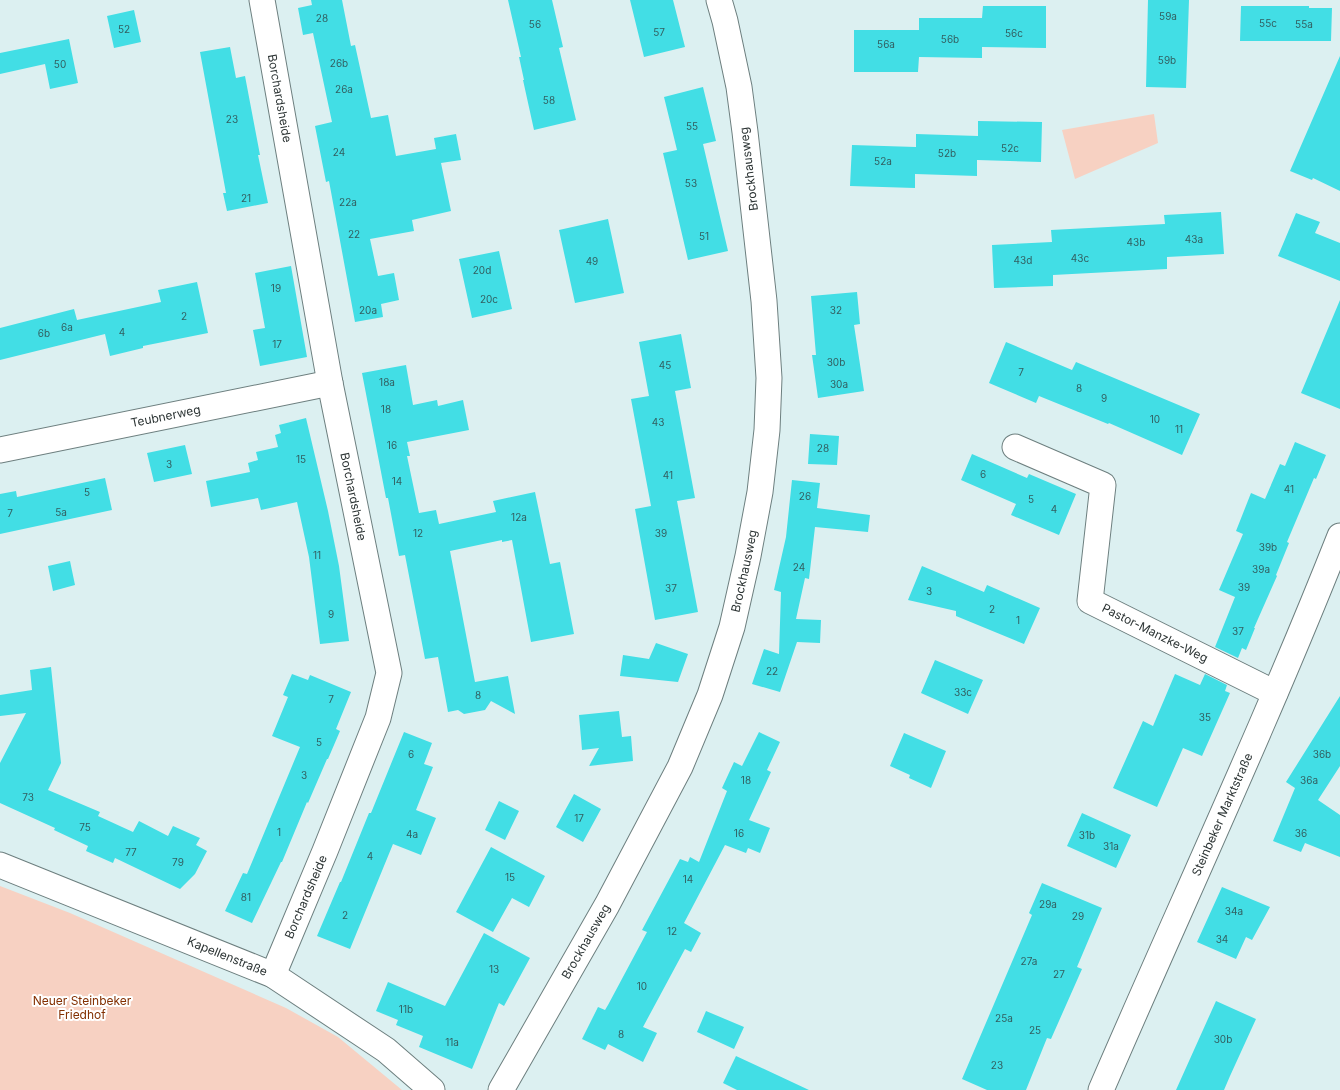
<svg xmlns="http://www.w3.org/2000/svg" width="1340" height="1090" font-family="Inter,sans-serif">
  <rect width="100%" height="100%" fill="#dcf0f1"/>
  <path fill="#f7d1c2" d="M1154,114L1158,143L1075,179L1062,130Z
    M0,886L70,913L286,1008L338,1037L402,1090H0Z"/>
  <path fill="#42dee5" d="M311,0H342L351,46L355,45L371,118L388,115L396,156L436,149L434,138L456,134L461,160L441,163L451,211L412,220L414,231L370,239L378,276L394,273L399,300L381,304L383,317L355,322L329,181L326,182L315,126L332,122L313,33L303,35L298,8L312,5Z
    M508,0H552L563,47L559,48L576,120L534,130L523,80H524L519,57H521Z
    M630,0H673L685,47L644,57Z
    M1148,0H1189L1186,88L1146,87Z
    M983,6H1046V48L982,47V58L919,57L918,72H854V30H919V18H982Z
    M1241,6H1309V8H1332L1331,41H1240Z
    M134,10L141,42L114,48L107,16Z
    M69,39L78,83L50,89L45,64L0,74V53Z
    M230,47L236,78L245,76L260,155H258L268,203L227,211L223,193H226L200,52Z
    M1340,56V191L1313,178L1312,180L1290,171Z
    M703,87L716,141L703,144L728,251L688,260L663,153L677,150L664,97Z
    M978,121L1042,122L1041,162L977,160V176L915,174V188L850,186L852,145L916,147V134L978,136Z
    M1221,212L1224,254L1167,257V269L1053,275V286L994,288L992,245L1052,242L1051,230L1165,224L1164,215Z
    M1296,213L1320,222L1315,233L1340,243V281L1278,256Z
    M608,219L624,293L575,303L559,230Z
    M499,251L512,309L472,318L459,259Z
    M291,266L307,357L260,366L253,330L265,328L255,273Z
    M197,282L208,333L143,346V348L110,356L105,334L0,360V328L74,309L77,320L161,302L158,290Z
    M857,292L860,324L854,325L864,391L818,398L812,355H816L811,296Z
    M1340,300V409L1301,393Z
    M681,334L691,388L675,391L695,498L677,501L698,612L655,620L635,509L651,506L631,399L649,396L639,342Z
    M1006,342L1072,370L1076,362L1200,414L1182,455L1109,423L1108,424L1039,396L1036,403L989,383Z
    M406,365L413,405L437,400L438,406L463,400L469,430L407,442L410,456H407L419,513L436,510L439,524L496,512L493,501L535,492L550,564L560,562L574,634L531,642L512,540L502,542V540L450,551L475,682L508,676L515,714L491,701L485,710L464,714L458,710L448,712L438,657L425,659L405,555L399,556L388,498H386L362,373Z
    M306,418L328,511L339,566L349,641L320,644L309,557L297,502L261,510L258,498L211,507L206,481L250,472L248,463L258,460L256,452L278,447L275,435L281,433L279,425Z
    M810,434L839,436L837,465L808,464Z
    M1295,442L1326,455L1316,479L1314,478L1287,542L1289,543L1276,575L1277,576L1254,628H1255L1246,650L1242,648L1238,658L1215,647L1235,597L1219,590L1243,534L1236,531L1251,493L1265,499L1280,464L1285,466Z
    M185,445L192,474L154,482L147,453Z
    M972,454L1027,478L1029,474L1076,494L1059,535L1011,515L1016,504L961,480Z
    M105,478L112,510L0,534V494L16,491L17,497Z
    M792,480L820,483L817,508L870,515L868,532L815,527L809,579L805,578L796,619L821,620L820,643L797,642L780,692L752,684L764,649L779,654L781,592L774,590L786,537Z
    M70,561L75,585L53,591L48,566Z
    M922,566L984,592L987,585L1040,608L1024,644L956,616V611L908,600Z
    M656,643L688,654L678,682L620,676L623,655L649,659Z
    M935,660L983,680L968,714L921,693Z
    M51,667L61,763L48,790L100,812L98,816L133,832L139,821L168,836L173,826L200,838L196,845L207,851L195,874L180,889L115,858L113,863L86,851L88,846L54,830L55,828L0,803V763L26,713L0,716V695L32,690L30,670Z
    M292,674L308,680L310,675L351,692L336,729L340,731L328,759H327L308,803L307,802L282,862H281L252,923L225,911L243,873L247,874L300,747L272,736L288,697L283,695Z
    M1175,674L1200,685L1205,674L1227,685L1225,691L1230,693L1202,756L1183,748L1157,807L1113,788L1143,721L1153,726Z
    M1340,696V766L1318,800L1340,815V857L1305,843L1301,852L1273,841L1295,788L1286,782Z
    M619,711L622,737L631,736L633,761L589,766L599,748L582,750L579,715Z
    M404,732L432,743L424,764L433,767L416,810L436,818L421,855L393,844L350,949L317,936L340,882H341L369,813H371Z
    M759,732L780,742L767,770L771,772L749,820L770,828L760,853L748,848L746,853L725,845L684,923L701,933L691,952L685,949L643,1027L657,1033L643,1062L608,1044L605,1050L582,1039L598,1007L605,1010L608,1005L647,932L642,930L680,859L688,862L690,857L699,862L727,791L722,788L734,762L742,766Z
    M904,733L946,751L931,788L909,778L910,775L890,766Z
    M574,794L601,809L583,842L556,827Z
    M499,801L519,811L505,840L485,830Z
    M1082,813L1131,835L1116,868L1067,846Z
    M491,847L545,876L529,907L512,898L493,932L456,912Z
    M1042,883L1102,908L1077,967L1082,969L1051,1039L1047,1038L1026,1090H987L962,1079L1032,915L1029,913Z
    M1222,887L1270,907L1252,940L1246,937L1236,959L1197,942Z
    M484,933L530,958L504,1006L499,1003L472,1069L419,1047L423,1036L396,1025L398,1020L376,1011L388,982L445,1006Z
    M1216,1001L1256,1019L1230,1076L1224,1090H1176Z
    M706,1011L744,1027L734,1049L697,1032Z
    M736,1056L809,1090H737L723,1083Z"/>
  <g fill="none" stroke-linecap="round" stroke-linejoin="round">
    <defs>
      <g id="minor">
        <path id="s1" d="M262,0L330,383L389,673L378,718L325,851L273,975"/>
        <path id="s2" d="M1015,447L1103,485L1090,601L1275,693"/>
        <path id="s3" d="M0,450L330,383"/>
        <path id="s4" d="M0,865L273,975L386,1050L432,1090"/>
        <path id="s5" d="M501,1090L607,905L680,767L710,695L732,627L748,556L760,492L767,430L769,378L764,301L745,132L739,87L725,21L719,0"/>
        <path id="s6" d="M1101,1090C1181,905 1266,723 1340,536"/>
      </g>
    </defs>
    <use href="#minor" stroke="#6d7f7f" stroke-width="27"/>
    <use href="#minor" stroke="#fff" stroke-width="25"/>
  </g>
  <g text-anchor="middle" stroke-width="4" stroke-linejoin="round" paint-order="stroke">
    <g font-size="10" fill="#325f61">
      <text x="1168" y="20">59a</text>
      <text x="322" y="22">28</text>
      <text x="1268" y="27">55c</text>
      <text x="535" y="28">56</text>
      <text x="1304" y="28">55a</text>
      <text x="124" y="33">52</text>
      <text x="659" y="36">57</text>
      <text x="1014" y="37">56c</text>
      <text x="950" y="43">56b</text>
      <text x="886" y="48">56a</text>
      <text x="1167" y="64">59b</text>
      <text x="339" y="67">26b</text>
      <text x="60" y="68">50</text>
      <text x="344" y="93">26a</text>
      <text x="549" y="104">58</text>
      <text x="232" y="123">23</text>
      <text x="692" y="130">55</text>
      <text x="1010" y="152">52c</text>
      <text x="339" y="156">24</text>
      <text x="947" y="157">52b</text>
      <text x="883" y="165">52a</text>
      <text x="691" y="187">53</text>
      <text x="246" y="202">21</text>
      <text x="348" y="206">22a</text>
      <text x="354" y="238">22</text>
      <text x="704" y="240">51</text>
      <text x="1194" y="243">43a</text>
      <text x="1136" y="246">43b</text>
      <text x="1080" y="262">43c</text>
      <text x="1023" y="264">43d</text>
      <text x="592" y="265">49</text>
      <text x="482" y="274">20d</text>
      <text x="276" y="292">19</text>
      <text x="489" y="303">20c</text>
      <text x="368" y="314">20a</text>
      <text x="836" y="314">32</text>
      <text x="184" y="320">2</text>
      <text x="67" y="331">6a</text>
      <text x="122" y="336">4</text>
      <text x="44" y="337">6b</text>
      <text x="277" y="348">17</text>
      <text x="836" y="366">30b</text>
      <text x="665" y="369">45</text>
      <text x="1021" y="376">7</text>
      <text x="387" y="386">18a</text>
      <text x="839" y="388">30a</text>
      <text x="1079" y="392">8</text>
      <text x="1104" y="402">9</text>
      <text x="386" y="413">18</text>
      <text x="1155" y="423">10</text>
      <text x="658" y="426">43</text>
      <text x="1179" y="433">11</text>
      <text x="392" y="449">16</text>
      <text x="823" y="452">28</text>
      <text x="301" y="463">15</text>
      <text x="169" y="468">3</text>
      <text x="983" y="478">6</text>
      <text x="668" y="479">41</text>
      <text x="397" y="485">14</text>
      <text x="1289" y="493">41</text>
      <text x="87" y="496">5</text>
      <text x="805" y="500">26</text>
      <text x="1031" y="503">5</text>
      <text x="1054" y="513">4</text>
      <text x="61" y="516">5a</text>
      <text x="10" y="517">7</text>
      <text x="519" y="521">12a</text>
      <text x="418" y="537">12</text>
      <text x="661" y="537">39</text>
      <text x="1268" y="551">39b</text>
      <text x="317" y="559">11</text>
      <text x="799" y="571">24</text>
      <text x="1261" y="573">39a</text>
      <text x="1244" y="591">39</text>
      <text x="671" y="592">37</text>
      <text x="929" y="595">3</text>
      <text x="992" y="613">2</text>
      <text x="331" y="618">9</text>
      <text x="1018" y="624">1</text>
      <text x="1238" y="635">37</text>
      <text x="772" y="675">22</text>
      <text x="963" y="696">33c</text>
      <text x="478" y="699">8</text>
      <text x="331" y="703">7</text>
      <text x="1205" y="721">35</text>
      <text x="319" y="746">5</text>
      <text x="411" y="758">6</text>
      <text x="1322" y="758">36b</text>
      <text x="304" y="779">3</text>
      <text x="746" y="784">18</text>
      <text x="1309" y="784">36a</text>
      <text x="28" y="801">73</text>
      <text x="579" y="822">17</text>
      <text x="85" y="831">75</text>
      <text x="279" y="836">1</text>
      <text x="739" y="837">16</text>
      <text x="1301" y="837">36</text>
      <text x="412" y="838">4a</text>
      <text x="1087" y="839">31b</text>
      <text x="1111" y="850">31a</text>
      <text x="131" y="856">77</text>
      <text x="370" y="860">4</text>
      <text x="178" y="866">79</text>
      <text x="510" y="881">15</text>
      <text x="688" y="883">14</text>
      <text x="246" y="901">81</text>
      <text x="1048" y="908">29a</text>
      <text x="1234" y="915">34a</text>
      <text x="345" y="919">2</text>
      <text x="1078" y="920">29</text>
      <text x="672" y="935">12</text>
      <text x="1222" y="943">34</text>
      <text x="1029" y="965">27a</text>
      <text x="494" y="973">13</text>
      <text x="1059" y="978">27</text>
      <text x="642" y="990">10</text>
      <text x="406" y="1013">11b</text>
      <text x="1004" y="1022">25a</text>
      <text x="1035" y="1034">25</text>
      <text x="621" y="1038">8</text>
      <text x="1223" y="1043">30b</text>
      <text x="452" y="1046">11a</text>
      <text x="997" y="1069">23</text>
    </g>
    <g font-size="12" fill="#2d3535" stroke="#fff">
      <text dy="4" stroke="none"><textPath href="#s1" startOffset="100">Borchardsheide</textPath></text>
      <text transform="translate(749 169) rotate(-97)" y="4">Brockhausweg</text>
      <text dy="4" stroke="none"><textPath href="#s3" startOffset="169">Teubnerweg</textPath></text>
      <text dy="4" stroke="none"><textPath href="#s1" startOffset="505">Borchardsheide</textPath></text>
      <text dy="4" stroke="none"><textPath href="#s5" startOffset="576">Brockhausweg</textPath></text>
      <text dy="4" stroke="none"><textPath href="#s2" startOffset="285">Pastor-Manzke-Weg</textPath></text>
      <text dy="4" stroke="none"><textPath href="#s6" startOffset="301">Steinbeker Marktstraße</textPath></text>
      <text transform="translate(306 897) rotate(-67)" y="4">Borchardsheide</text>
      <text dy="4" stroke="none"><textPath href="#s5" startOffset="171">Brockhausweg</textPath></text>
      <text dy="4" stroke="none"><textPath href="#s4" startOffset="245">Kapellenstraße</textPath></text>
    </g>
    <g font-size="12" fill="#833002" stroke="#fff">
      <text x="82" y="1005">Neuer Steinbeker<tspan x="82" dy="14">Friedhof</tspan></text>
    </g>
  </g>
</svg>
